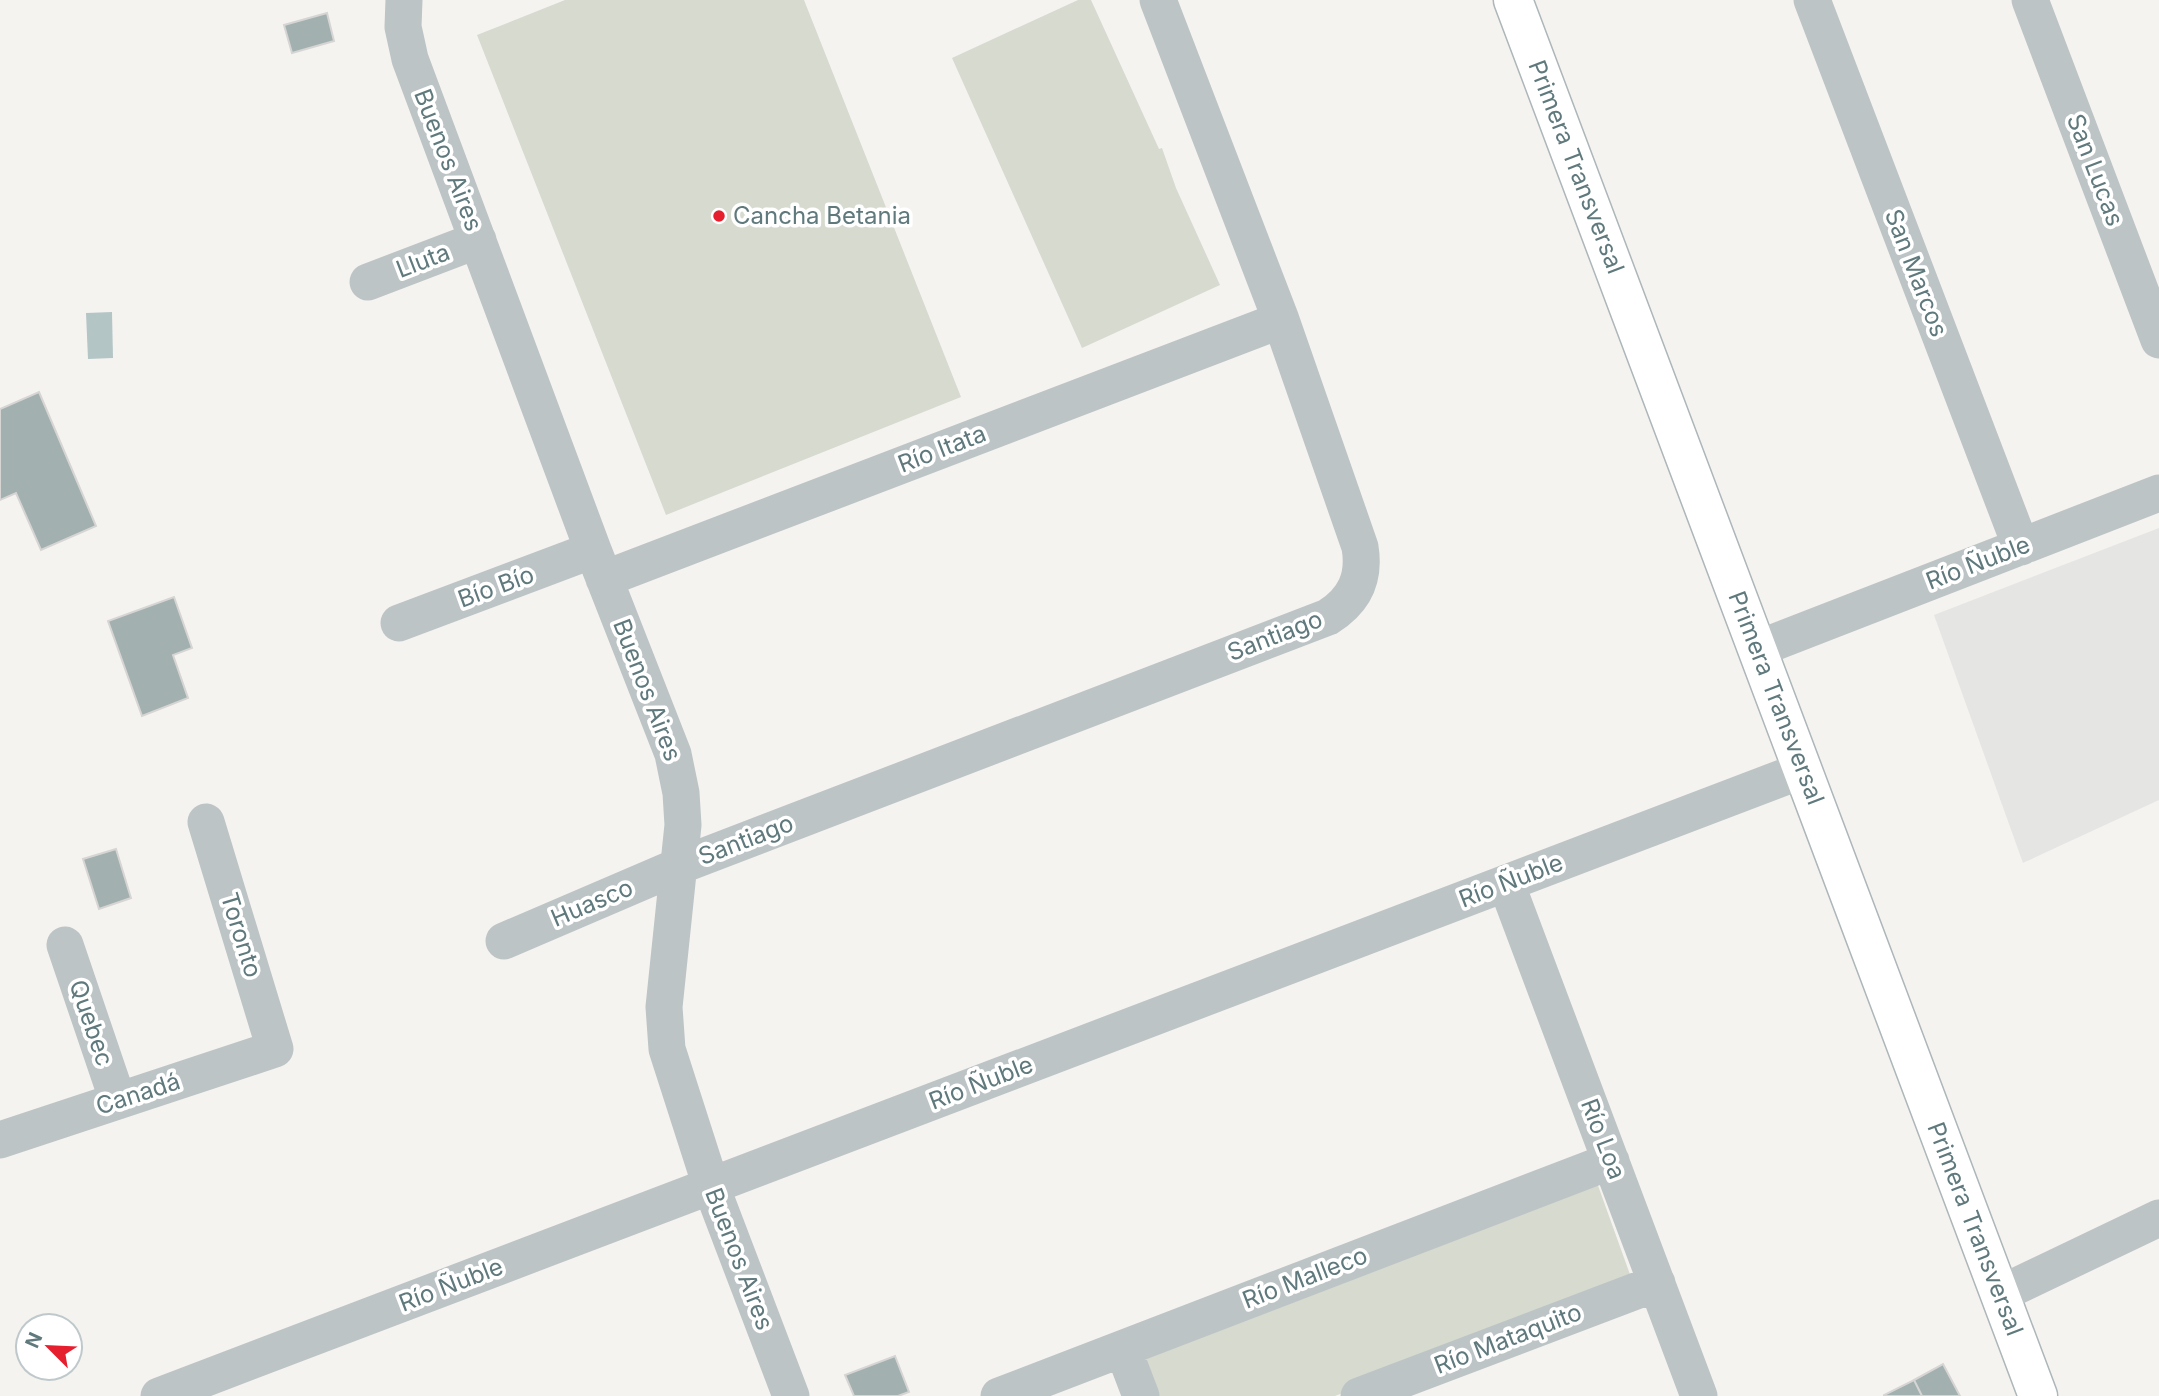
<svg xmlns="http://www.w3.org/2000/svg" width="2159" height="1396" font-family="Inter,sans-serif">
  <rect width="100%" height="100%" fill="#f5f3f0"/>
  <path fill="#e5e5e4" d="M2159,528V800L2023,863L1934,615Z"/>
  <path fill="#d6dacf" d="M565,0H804L961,397L666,515L477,35Z
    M1078,0H1091L1159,149L1162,148L1176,188L1220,285L1082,348L952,58Z
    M1596,1180L1632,1280L1335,1396H1150L1137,1366L1147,1352Z"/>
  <path fill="#b4c5c5" d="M112,312L113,358L88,359L86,313Z"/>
  <path fill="#a2b0b0" stroke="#d6d5d3" stroke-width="2" d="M327,13L334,41L292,53L284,25Z
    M39,392L96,526L41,550L16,493L0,500V409Z
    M174,597L192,648L173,655L188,698L142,716L108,621Z
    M116,849L131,898L99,909L83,859Z
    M895,1356L909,1392L898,1396H854L845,1375Z
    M1943,1364L1960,1396H1922L1914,1380Z
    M1914,1380L1922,1396H1884V1395Z"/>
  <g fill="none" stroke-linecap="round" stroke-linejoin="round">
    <defs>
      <path id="secondary" d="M1513,0L2038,1396"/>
    </defs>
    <use href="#secondary" stroke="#adb6b8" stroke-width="41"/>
    <path stroke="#bdc4c5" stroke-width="37" d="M404,0L403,27L410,59L593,550L673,754L681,793L683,825L664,1007L667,1049L711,1186L791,1396
      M1812,0L2021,547
      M2030,0L2159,340
      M368,282L478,240
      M604,579L1281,320
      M399,623L593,550
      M1757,649L2159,493
      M1506,883L1699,1396
      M504,941L679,866L1328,617C1355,600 1365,577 1360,547L1281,320L1158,0
      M65,945L118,1101
      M0,1140L275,1049L206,822
      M2000,1294L2159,1218
      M1123,1349L1141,1396
      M159,1396L1803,770
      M999,1396L1611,1161
      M1359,1396L1657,1283"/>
    <use href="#secondary" stroke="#fff" stroke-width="38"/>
  </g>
  <circle fill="#e61f2f" stroke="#fff" stroke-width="2.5" cx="719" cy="216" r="7"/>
  <g text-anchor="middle" stroke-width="7" stroke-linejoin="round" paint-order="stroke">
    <g font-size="24" fill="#5f797c" stroke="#fff">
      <text transform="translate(448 160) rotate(69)" y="8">Buenos Aires</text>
      <text transform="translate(1576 167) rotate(69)" y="8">Primera Transversal</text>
      <text transform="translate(2095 170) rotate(69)" y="8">San Lucas</text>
      <text transform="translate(423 261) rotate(-21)" y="8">Lluta</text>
      <text transform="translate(1916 273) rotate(69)" y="8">San Marcos</text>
      <text transform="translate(942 449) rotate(-21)" y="8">Río Itata</text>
      <text transform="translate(1978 563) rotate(-21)" y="8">Río Ñuble</text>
      <text transform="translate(496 587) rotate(-20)" y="8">Bío Bío</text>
      <text transform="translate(1275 636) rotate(-21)" y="8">Santiago</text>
      <text transform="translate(647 690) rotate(69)" y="8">Buenos Aires</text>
      <text transform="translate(1776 698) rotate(69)" y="8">Primera Transversal</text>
      <text transform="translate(746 840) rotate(-21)" y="8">Santiago</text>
      <text transform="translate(1511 881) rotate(-21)" y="8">Río Ñuble</text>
      <text transform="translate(592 903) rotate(-23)" y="8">Huasco</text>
      <text transform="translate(241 935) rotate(73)" y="8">Toronto</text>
      <text transform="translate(91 1023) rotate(71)" y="8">Quebec</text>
      <text transform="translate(981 1083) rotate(-21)" y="8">Río Ñuble</text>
      <text transform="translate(138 1094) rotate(-18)" y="8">Canadá</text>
      <text transform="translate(1603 1139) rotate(69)" y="8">Río Loa</text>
      <text transform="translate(1975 1229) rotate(69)" y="8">Primera Transversal</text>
      <text transform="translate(739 1259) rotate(69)" y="8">Buenos Aires</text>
      <text transform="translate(1305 1278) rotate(-21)" y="8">Río Malleco</text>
      <text transform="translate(451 1285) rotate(-21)" y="8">Río Ñuble</text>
      <text transform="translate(1508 1339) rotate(-21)" y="8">Río Mataquito</text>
    </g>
    <g font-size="24" fill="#5f797c" stroke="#fff" text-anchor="start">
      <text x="733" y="224">Cancha Betania</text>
    </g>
  </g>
  <g transform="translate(49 1347) rotate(294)"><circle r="33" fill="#ffffff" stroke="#bfc9cb" stroke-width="2"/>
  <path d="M0-5L12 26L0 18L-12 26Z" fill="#e61f2f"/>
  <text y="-10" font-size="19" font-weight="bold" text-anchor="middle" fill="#5f797c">N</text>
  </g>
</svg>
